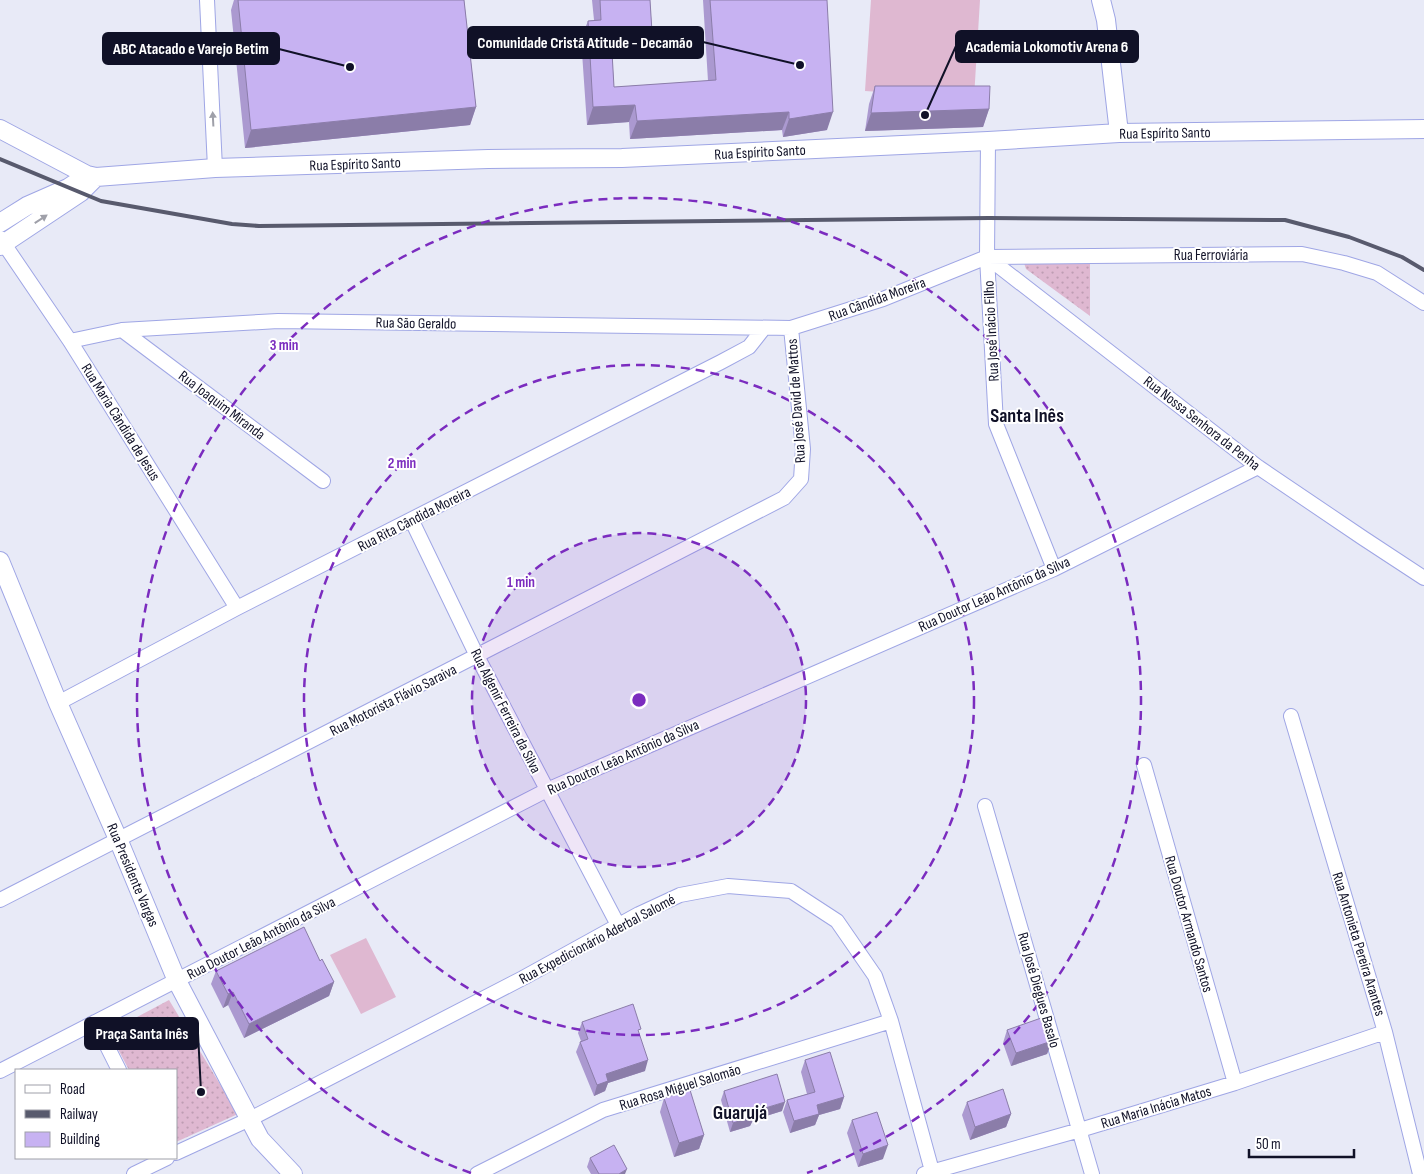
<svg xmlns="http://www.w3.org/2000/svg" width="1424" height="1174" font-family="'Sofia Sans Condensed',sans-serif">
  <defs>
    <pattern id="grass-dots" width="8" height="8" patternUnits="userSpaceOnUse" patternTransform="scale(1.25)"><rect width="8" height="8" fill="#dfb8d1"/><path d="M2 2h.1M6 6h.1" fill="none" stroke="#be9db3" stroke-width="1.8" stroke-linecap="round"/></pattern>
  </defs>
  <rect width="100%" height="100%" fill="#e8eaf7"/>
  <path fill="url(#grass-dots)" d="M1090,262V316L1026,269L1024,263Z
    M169,1000L238,1114L176,1142V1070H129L109,1032Z"/>
  <path fill="#dfb8d1" d="M871,0H980L974,98L865,91Z
    M366,938L396,997L361,1014L330,955Z"/>
  <g fill="none" stroke-linecap="round" stroke-linejoin="round">
    <defs>
      <path id="minor" d="M207,0L215,168
        M988,141L987,257L996,424L1054,569
        M0,238L70,341L237,608
        M987,257L1258,467L1363,538L1424,578
        M122,330L323,481
        M70,341L122,330L278,321L791,328L883,299L987,257L1302,254L1344,263L1377,273L1424,303
        M412,521L477,656L618,925
        M58,703L237,608L721,362L749,347L764,328
        M1291,716L1385,1032L1420,1174
        M1144,765L1235,1083
        M985,806L1092,1174
        M0,900L784,498L801,479L803,449L791,328
        M95,1022L119,1070
        M0,1071L547,790L1054,569L1258,467
        M176,1153L250,1119L523,978L639,914L680,895L728,886L791,891L837,921L875,976L891,1021L932,1171
        M134,1174L167,1158
        M477,1174L603,1110L891,1021
        M924,1174L1080,1130L1235,1083L1385,1032"/>
      <path id="tertiary" d="M1101,0L1106,20L1119,133
        M0,129L87,175L96,177L215,168L488,159L622,158L988,141L1119,133L1424,129
        M0,223L27,206L68,188L83,178
        M0,246L81,192L96,177
        M0,561L58,703L118,839L177,981L260,1139L293,1174"/>
    </defs>
    <use href="#minor" stroke="#9fa6e5" stroke-width="16"/>
    <use href="#tertiary" stroke="#9fa6e5" stroke-width="20"/>
    <use href="#minor" stroke="#fff" stroke-width="14"/>
    <use href="#tertiary" stroke="#fff" stroke-width="18"/>
    <path stroke="#585a6d" stroke-width="4" d="M0,159L101,201L232,224L259,226L989,218L1285,220L1349,237L1402,257L1424,270"/>
  </g>
  <path fill="#ab99d0" d="M234,0H464L476,107L470,125L245,148L231,10Z
    M592,0H650L652,32L646,50L612,52L614,87L708,81L703,0H827V130L783,137L782,130L630,139L629,122L587,125L581,38L588,21L594,20Z
    M875,86L989,109L983,127L865,131L869,104Z
    M320,961L334,982L329,996L244,1038L228,1005L223,1008L211,984L216,971Z
    M582,1022L639,1033L645,1071L608,1083L605,1091L594,1096L576,1052L580,1042L581,1041L578,1033Z
    M1007,1030L1052,1041L1047,1054L1011,1066L1003,1043Z
    M805,1060L844,1097L840,1109L819,1115L815,1125L790,1133L783,1112L787,1100L807,1094L801,1072Z
    M724,1091L782,1111L753,1120L750,1126L730,1132L721,1100Z
    M664,1098L704,1135L699,1149L674,1157L660,1112Z
    M967,1102L1011,1114L1006,1127L970,1140L962,1115Z
    M852,1120L883,1159L858,1167L847,1133Z
    M590,1158L625,1174H591L587,1167Z"/>
  <path fill="#8b7da9" d="M652,32L646,50L604,53L611,35Z
    M635,105L629,122L587,125L593,107Z
    M476,107L470,125L245,148L251,130Z
    M989,109L983,127L865,131L871,113Z
    M789,112L782,130L630,139L637,121Z
    M833,112L827,130L783,137L789,119Z
    M334,982L329,996L244,1038L249,1024Z
    M233,992L228,1005L223,1008L228,994Z
    M1052,1041L1047,1054L1011,1066L1016,1053Z
    M648,1060L645,1071L608,1083L605,1091L594,1096L597,1085L606,1074Z
    M844,1097L840,1109L819,1115L815,1125L790,1133L794,1121L817,1105Z
    M785,1102L782,1111L753,1120L750,1126L730,1132L733,1123L752,1112Z
    M1011,1114L1006,1127L970,1140L975,1127Z
    M704,1135L699,1149L674,1157L679,1143Z
    M888,1145L883,1159L858,1167L863,1154Z
    M627,1169L625,1174H619Z"/>
  <path fill="#c7b2f2" stroke="#8b7da9" d="M238,0H464L476,107L251,130Z
    M600,0H650L652,32L611,35L614,87L716,80L710,0H827L833,112L789,119V112L637,121L635,105L593,107L588,21L601,20Z
    M875,86H990L989,109L871,113Z
    M304,927L320,961L322,959L334,982L249,1024L233,992L228,994L216,971Z
    M633,1004L641,1029L638,1030L648,1060L606,1074L608,1081L597,1085L580,1042L588,1039L582,1022Z
    M1044,1017L1052,1041L1016,1053L1007,1030Z
    M830,1052L844,1097L817,1105L819,1114L794,1121L787,1100L815,1092L805,1060Z
    M777,1074L785,1102L752,1112L754,1116L733,1123L724,1091Z
    M1003,1089L1011,1114L975,1127L967,1102Z
    M690,1090L704,1135L679,1143L664,1098Z
    M877,1112L888,1145L863,1154L852,1120Z
    M614,1145L627,1169L619,1174H599L590,1158Z"/>
  <defs><path id="oneway-solid" d="M-6-.8H1V-3.2L6.5 0L1 3.2V.8H-6Z" transform="scale(1.25)"/></defs>
  <g fill="#9fa0a9">
    <use href="#oneway-solid" transform="translate(213 119) rotate(-93)"/>
    <use href="#oneway-solid" transform="translate(41 219) rotate(-33)"/>
  </g>
  <circle cx="639" cy="700" r="167" fill="#7b2cbf" fill-opacity=".12"/>
  <g fill="none" stroke="#7b2cbf" stroke-width="2.5" stroke-dasharray="9 6">
    <circle cx="639" cy="700" r="167"/>
    <circle cx="639" cy="700" r="335"/>
    <path d="M471 1173A502 502 0 1 1 807 1173"/>
  </g>
  <g text-anchor="middle" stroke-width="4" stroke-linejoin="round" paint-order="stroke">
    <g font-size="15" fill="#101127" stroke="#fff">
      <text transform="translate(1165 133) rotate(-1)" y="5">Rua Espírito Santo</text>
      <text transform="translate(760 152) rotate(-3)" y="5">Rua Espírito Santo</text>
      <text transform="translate(355 164) rotate(-2)" y="5">Rua Espírito Santo</text>
      <text x="1211" y="260">Rua Ferroviária</text>
      <text transform="translate(877 299) rotate(-20)" y="5">Rua Cândida Moreira</text>
      <text transform="translate(416 323) rotate(1)" y="5">Rua São Geraldo</text>
      <text transform="translate(991 331) rotate(-93)" y="5">Rua José Inácio Filho</text>
      <text transform="translate(796 401) rotate(-94)" y="5">Rua José David de Mattos</text>
      <text transform="translate(222 405) rotate(37)" y="5">Rua Joaquim Miranda</text>
      <text transform="translate(121 422) rotate(58)" y="5">Rua Maria Cândida de Jesus</text>
      <text transform="translate(1202 423) rotate(38)" y="5">Rua Nossa Senhora da Penha</text>
      <text transform="translate(414 519) rotate(-27)" y="5">Rua Rita Cândida Moreira</text>
      <text transform="translate(994 594) rotate(-24)" y="5">Rua Doutor Leão Antônio da Silva</text>
      <text transform="translate(393 700) rotate(-27)" y="5">Rua Motorista Flávio Saraiva</text>
      <text transform="translate(506 711) rotate(63)" y="5">Rua Algenir Ferreira da Silva</text>
      <text transform="translate(623 757) rotate(-24)" y="5">Rua Doutor Leão Antônio da Silva</text>
      <text transform="translate(133 875) rotate(67)" y="5">Rua Presidente Vargas</text>
      <text transform="translate(1189 924) rotate(74)" y="5">Rua Doutor Armando Santos</text>
      <text transform="translate(261 938) rotate(-27)" y="5">Rua Doutor Leão Antônio da Silva</text>
      <text transform="translate(597 939) rotate(-28)" y="5">Rua Expedicionário Aderbal Salomé</text>
      <text transform="translate(1359 944) rotate(73)" y="5">Rua Antonieta Pereira Arantes</text>
      <text transform="translate(1039 990) rotate(74)" y="5">Rua José Diegues Basalo</text>
      <text transform="translate(680 1087) rotate(-17)" y="5">Rua Rosa Miguel Salomão</text>
      <text transform="translate(1156 1107) rotate(-17)" y="5">Rua Maria Inácia Matos</text>
    </g>
    <g font-size="20" font-weight="bold" fill="#101127" stroke="#fff">
      <text x="1027" y="422">Santa Inês</text>
      <text x="740" y="1119">Guarujá</text>
    </g>
  </g>
  <circle cx="639" cy="700" r="8" fill="#7b2cbf" stroke="#fff" stroke-width="2.5"/>
  <g font-size="15" text-anchor="middle" font-weight="bold" fill="#7b2cbf" stroke="#fff" stroke-width="4" stroke-linejoin="round" paint-order="stroke">
    <text x="284" y="350">3 min</text>
    <text x="402" y="468">2 min</text>
    <text x="521" y="587">1 min</text>
  </g>
  <path fill="none" stroke="#101127" stroke-width="2" d="M800 65L703 42M925 115L956 46M350 67L279 49M201 1092L198 1033"/>
  <g fill="#101127" stroke="#fff" stroke-width="2">
    <circle cx="800" cy="65" r="5"/>
    <circle cx="925" cy="115" r="5"/>
    <circle cx="350" cy="67" r="5"/>
    <circle cx="201" cy="1092" r="5"/>
  </g>
  <g fill="#101127" stroke="#101127" stroke-width="2">
    <rect x="468" y="27" width="235" height="31" rx="5"/>
    <rect x="956" y="31" width="182" height="31" rx="5"/>
    <rect x="103" y="33" width="176" height="31" rx="5"/>
    <rect x="85" y="1018" width="113" height="31" rx="5"/>
  </g>
  <g font-size="16" text-anchor="middle" font-weight="bold" fill="#fff">
    <text x="585" y="48">Comunidade Cristã Atitude - Decamão</text>
    <text x="1047" y="52">Academia Lokomotiv Arena 6</text>
    <text x="191" y="54">ABC Atacado e Varejo Betim</text>
    <text x="142" y="1039">Praça Santa Inês</text>
  </g>
  <rect x="15" y="1069" width="162" height="90" fill="#ffffff" stroke="#9fa0a9"/>
  <rect x="25" y="1085" width="25" height="8" fill="#ffffff" stroke="#9fa0a9"/>
  <text x="60" y="1094" font-size="15" fill="#101127">Road</text>
  <rect x="25" y="1110" width="25" height="8" fill="#585a6d" stroke="#9fa0a9"/>
  <text x="60" y="1119" font-size="15" fill="#101127">Railway</text>
  <rect x="25" y="1132" width="25" height="15" fill="#c7b2f2" stroke="#9fa0a9"/>
  <text x="60" y="1144" font-size="15" fill="#101127">Building</text>
  <path d="M1249 1149v8h105v-8" fill="none" stroke="#101127" stroke-width="2.5"/>
  <text x="1256" y="1149" font-size="15" fill="#101127" stroke="#ffffff" stroke-width="4" paint-order="stroke">50 m</text>
</svg>
